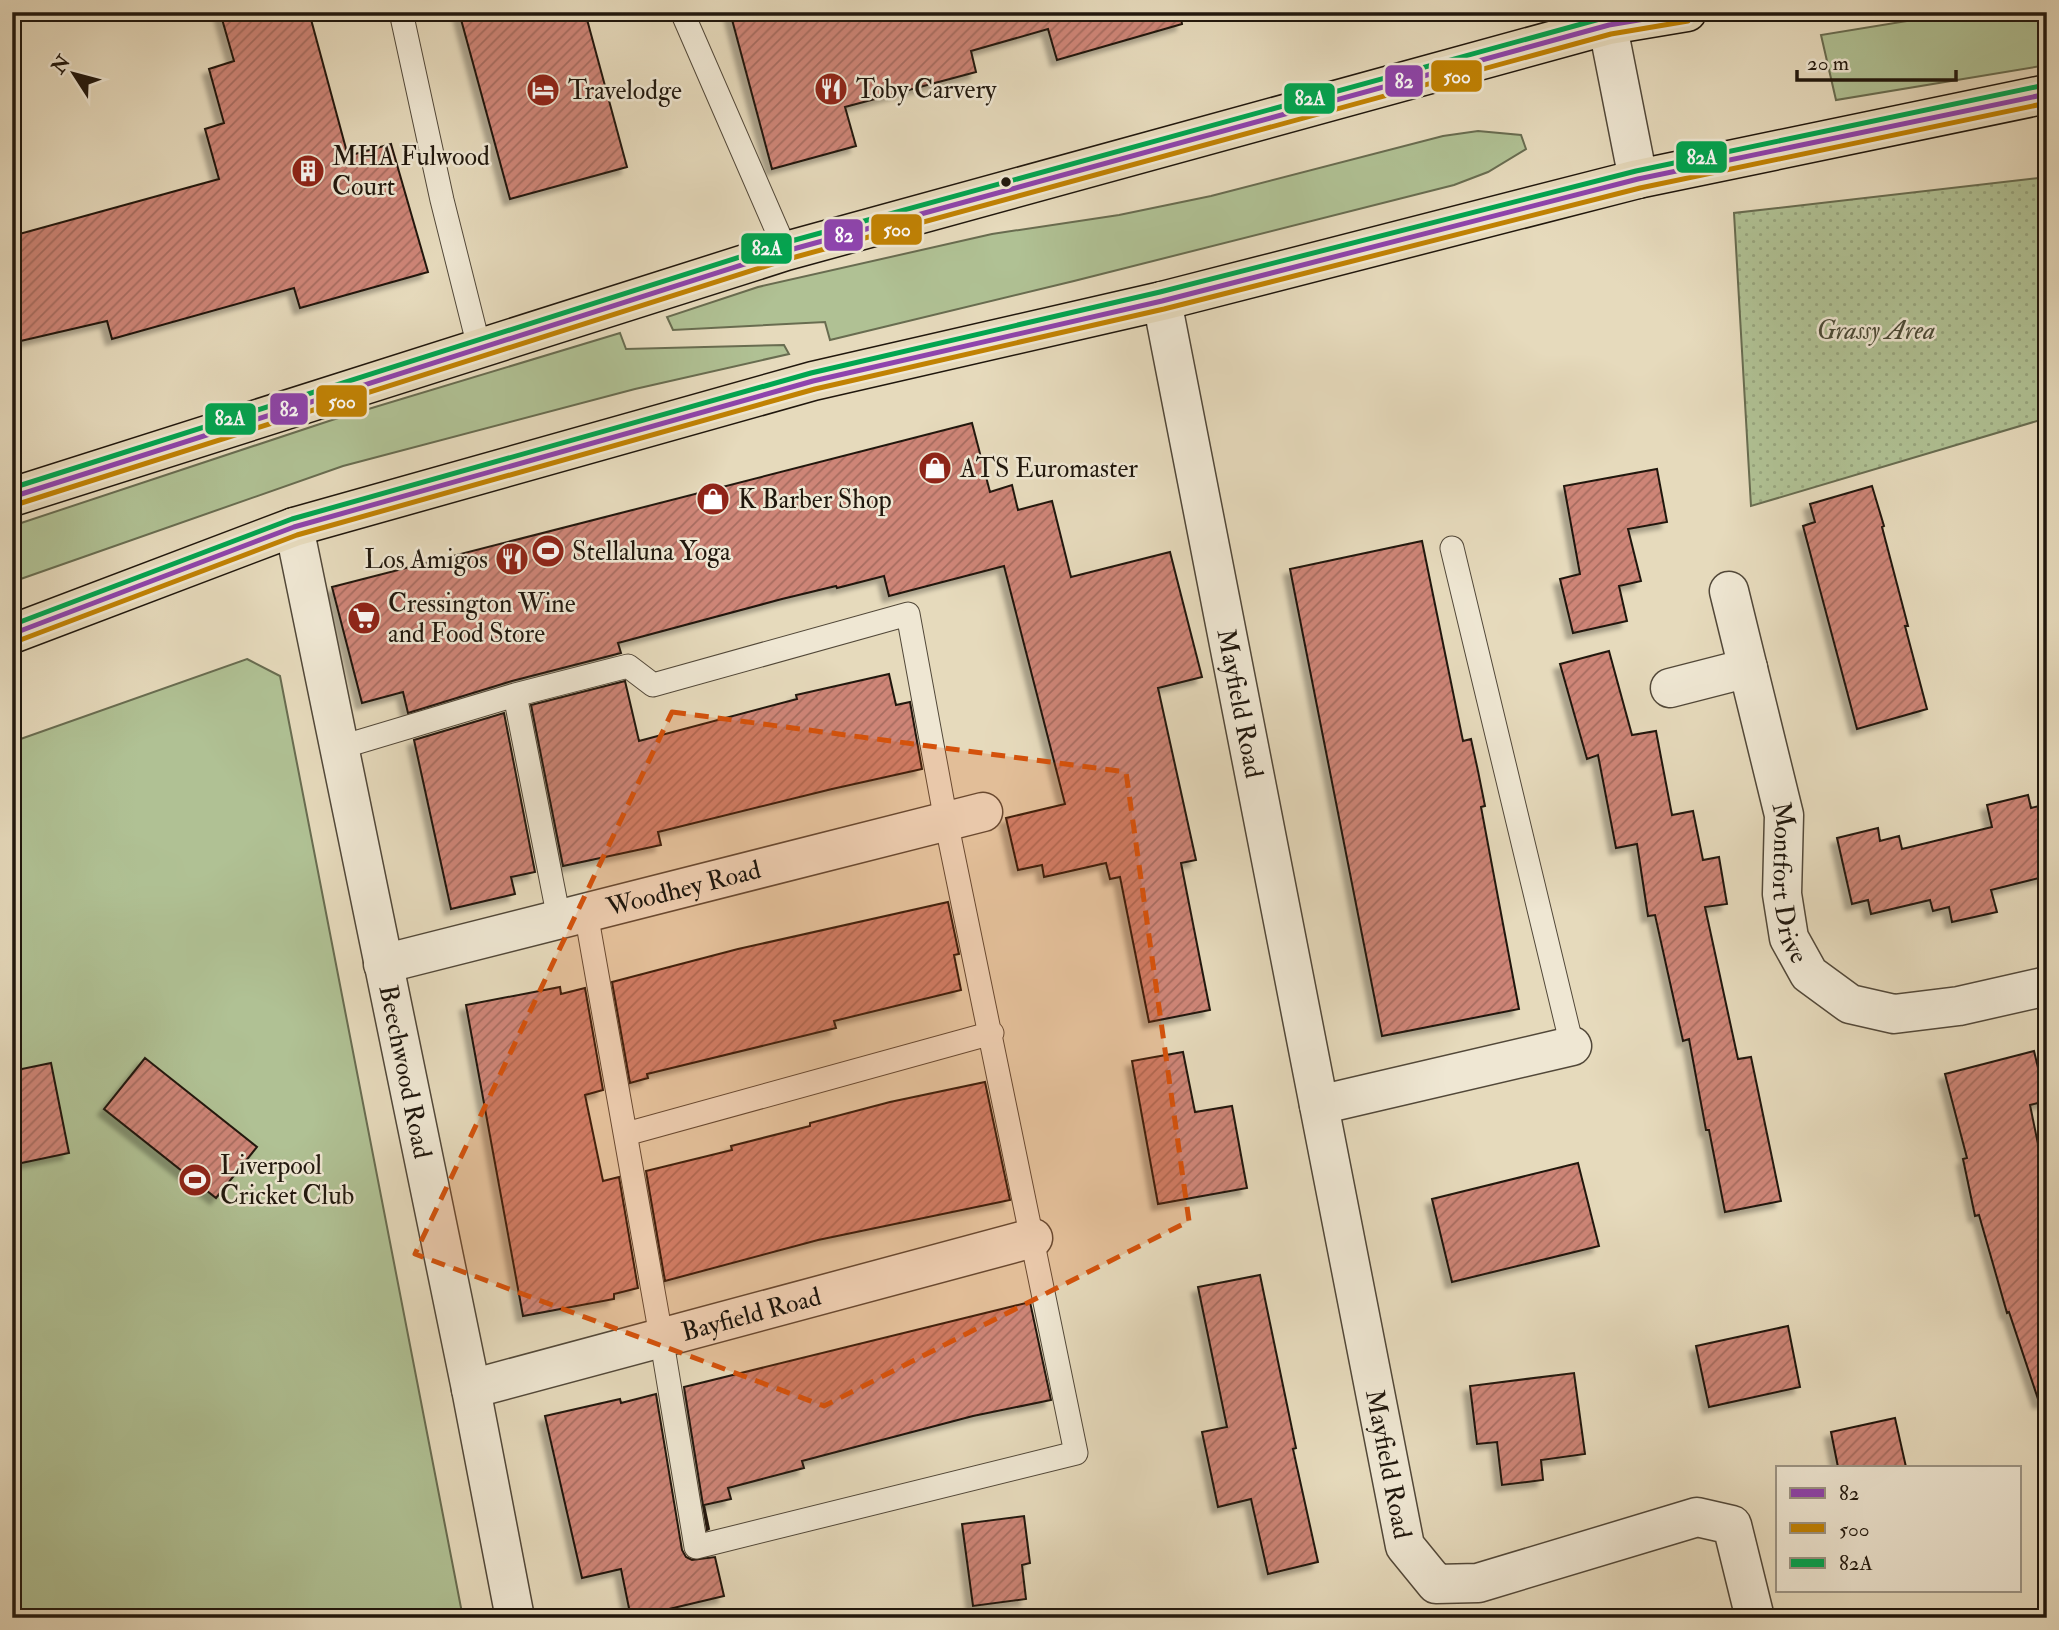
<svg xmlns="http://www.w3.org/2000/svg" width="2059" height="1630" font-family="'IM FELL Double Pica',serif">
  <defs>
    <pattern id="park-dots" width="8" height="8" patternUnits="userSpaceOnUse" patternTransform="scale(1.75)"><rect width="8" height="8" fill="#b0c194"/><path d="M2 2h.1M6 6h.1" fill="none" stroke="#97a57e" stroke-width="1.8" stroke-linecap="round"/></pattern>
    <pattern id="building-hatch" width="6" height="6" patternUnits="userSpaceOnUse" patternTransform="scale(1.75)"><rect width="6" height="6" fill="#ce8577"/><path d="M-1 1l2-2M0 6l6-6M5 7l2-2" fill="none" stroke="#a76c60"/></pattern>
    <filter id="shadow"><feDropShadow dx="-6" dy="6" stdDeviation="2" flood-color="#0004"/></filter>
  </defs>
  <rect width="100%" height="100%" fill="#e6dabc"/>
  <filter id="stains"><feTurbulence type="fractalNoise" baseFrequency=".00286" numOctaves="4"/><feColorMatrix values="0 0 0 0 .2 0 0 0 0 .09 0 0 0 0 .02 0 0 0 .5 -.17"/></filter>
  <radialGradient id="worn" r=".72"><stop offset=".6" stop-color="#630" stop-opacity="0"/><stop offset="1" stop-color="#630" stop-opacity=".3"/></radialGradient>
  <path fill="#b0c194" stroke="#686c50" stroke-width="2" d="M1962,12H2047V65L1836,100L1821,35Z
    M1478,131L1521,135L1526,149L1488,172L1454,185L1074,281L830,340L825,322L673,330L667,317L758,287L992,234L1119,215L1211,196L1443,136Z
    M620,333L626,349L784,345L789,354L635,389L343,466L12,582V526L332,420Z
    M247,659L280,676L463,1618H12V742Z"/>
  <path fill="url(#park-dots)" stroke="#686c50" stroke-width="2" d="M2047,177V418L1751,506L1734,213Z"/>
  <path fill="url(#building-hatch)" stroke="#20170d" stroke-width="2" filter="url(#shadow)" d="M220,12H309L348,156L391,144L428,272L300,308L294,288L112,339L107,321L12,343V236L219,179L205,129L224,123L209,69L234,61Z
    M459,12H585L627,167L510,199Z
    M730,12H1180L1182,24L1057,60L1048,29L971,51L976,72L845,107L856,146L772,169Z
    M972,423L990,492L1012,485L1018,510L1052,501L1071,577L1170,552L1202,677L1158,688L1196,860L1181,863L1210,1010L1149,1022L1120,877L1110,879L1106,863L1044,877L1042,865L1018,870L1006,818L1065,804L1004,566L889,596L884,576L837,588L836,586L782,599L618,643L621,653L512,681L408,713L403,692L362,703L332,587Z
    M1657,469L1667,522L1628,529L1641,581L1619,586L1627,621L1573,633L1560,579L1580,574L1564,486Z
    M1872,486L1884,526L1882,527L1908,626H1905L1927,709L1857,729L1803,526L1815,522L1810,504Z
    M1422,541L1463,741L1471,739L1478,771L1485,806L1481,807L1519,1009L1382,1036L1290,569Z
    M1609,651L1632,735L1656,731L1672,815L1693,811L1703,860L1719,857L1727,904L1705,907L1738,1059L1751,1057L1781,1201L1725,1212L1709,1130H1706L1689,1039L1683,1041L1655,915L1648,916L1637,844L1616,848L1598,755L1587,759L1560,664Z
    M889,674L896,705L910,702L922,769L832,789L658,832L661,845L563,866L531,705L625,681L639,741L797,699L796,695Z
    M504,713L535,872L511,877L515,894L451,909L414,740Z
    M2028,795L2031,808L2047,804V876L1991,890L1997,912L1952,922L1949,907L1933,911L1930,900L1871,914L1868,900L1852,904L1837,838L1878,828L1880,841L1899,836L1902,849L1992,827L1987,805Z
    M948,902L959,954L954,955L961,990L834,1021L836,1028L647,1074L648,1078L630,1083L612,982L738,949Z
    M560,987L561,994L585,988L603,1090L585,1095L603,1181L619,1177L638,1288L614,1294V1299L523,1316L466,1005Z
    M2034,1051L2046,1101L2030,1105L2047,1188V1401L2039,1402L2009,1312L2007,1313L1979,1215L1975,1216L1963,1159L1967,1158L1945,1074Z
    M1183,1052L1195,1112L1232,1106L1247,1188L1158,1204L1132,1061Z
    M145,1058L257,1147L216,1198L104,1109Z
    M51,1063L69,1153L12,1165V1071Z
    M985,1082L1010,1200L818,1240L665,1281L646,1171L732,1150L731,1146L810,1126V1123L890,1102Z
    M1578,1163L1599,1246L1452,1282L1432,1199Z
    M1260,1275L1296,1448L1293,1449L1318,1562L1268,1574L1251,1499L1218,1507L1202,1432L1227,1427L1198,1287Z
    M1030,1302L1051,1400L973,1416L802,1461L804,1468L728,1488L731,1499L704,1505L709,1529L707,1530L684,1387Z
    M1788,1326L1800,1387L1709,1407L1696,1346Z
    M1574,1373L1585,1454L1541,1460L1543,1480L1502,1485L1497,1442L1477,1444L1470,1386Z
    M656,1394L682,1550L686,1557L692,1560L715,1557L724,1596L631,1618L621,1569L582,1578L545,1416L620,1399L621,1403Z
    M1895,1418L1906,1467H1838L1831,1432Z
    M1024,1516L1030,1563L1022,1565L1026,1599L973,1606L962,1524Z"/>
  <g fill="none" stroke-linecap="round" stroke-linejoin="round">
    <defs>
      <path id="lane" d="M401,12L442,200L479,347
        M682,12L786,251
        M1452,548L1572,1046
        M515,695L559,919
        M338,748L515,695L628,666L653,685L908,614L946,821L1076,1453L696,1547L661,1336L586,913
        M626,1134L992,1033"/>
      <g id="street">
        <path d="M1605,12L1638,179"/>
        <path id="s1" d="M1162,301L1405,1546L1436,1584L1478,1583L1697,1517L1732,1525L1755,1618"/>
        <path id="s2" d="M294,527L471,1389L515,1618"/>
        <path id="s3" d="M1729,591L1784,815L1782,894L1789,938L1809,974L1850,1004L1894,1014L1959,1006L2047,986"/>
        <path d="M1670,688L1748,668"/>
        <path id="s4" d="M383,964L983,812"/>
        <path d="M1319,1105L1572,1046"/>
        <path id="s5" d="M471,1389L1033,1238"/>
      </g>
      <path id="highway" d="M12,497L786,251L1609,25L1687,12
        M12,634L294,527L813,381L1162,301L1638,179L2047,94"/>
    </defs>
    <use href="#lane" stroke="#524839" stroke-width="25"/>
    <use href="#street" stroke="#524839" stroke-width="41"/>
    <use href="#highway" stroke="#20170d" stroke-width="41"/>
    <use href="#lane" stroke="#efe7d3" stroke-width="23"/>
    <use href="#street" stroke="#efe7d3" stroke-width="38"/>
    <use href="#highway" stroke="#e6dabc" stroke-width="38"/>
    <defs>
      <path id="bus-1" d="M12,497L786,251L1609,25L1686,12
        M12,634L294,527L813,381L1162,301L1638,179L2047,94"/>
      <path id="bus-2" d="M15,505L788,259L1611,34L1688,21
        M15,642L297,535L815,389L1164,309L1640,188L2047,103"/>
      <path id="bus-3" d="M12,488L784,243L1607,17L1632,12
        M12,625L292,519L811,373L1160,292L1636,171L2045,85"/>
    </defs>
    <use href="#bus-1" stroke="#efe7d3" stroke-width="10"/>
    <use href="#bus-2" stroke="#efe7d3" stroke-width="10"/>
    <use href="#bus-3" stroke="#efe7d3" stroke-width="10"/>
    <use href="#bus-1" stroke="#8e44ad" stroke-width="5"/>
    <use href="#bus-2" stroke="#c18203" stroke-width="5"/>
    <use href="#bus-3" stroke="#00a651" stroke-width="5"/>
  </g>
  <path fill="#d4520c" fill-opacity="0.2" stroke="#d4520c" stroke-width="5" stroke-dasharray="14 9" stroke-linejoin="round" d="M672,712L1126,772L1189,1221L824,1406L415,1254Z"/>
  <defs>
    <symbol id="restaurant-disc" viewBox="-11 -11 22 22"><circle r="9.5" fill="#8f2418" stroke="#efe7d3"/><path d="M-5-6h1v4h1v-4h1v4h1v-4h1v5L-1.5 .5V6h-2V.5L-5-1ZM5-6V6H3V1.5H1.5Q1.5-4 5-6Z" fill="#fff"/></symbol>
    <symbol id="hotel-disc" viewBox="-11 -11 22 22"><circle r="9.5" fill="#8f2418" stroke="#efe7d3"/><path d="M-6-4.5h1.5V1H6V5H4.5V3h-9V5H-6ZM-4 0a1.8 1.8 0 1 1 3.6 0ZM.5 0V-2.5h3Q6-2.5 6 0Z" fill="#fff"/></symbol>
    <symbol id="building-disc" viewBox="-11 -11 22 22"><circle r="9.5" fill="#8f2418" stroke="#efe7d3"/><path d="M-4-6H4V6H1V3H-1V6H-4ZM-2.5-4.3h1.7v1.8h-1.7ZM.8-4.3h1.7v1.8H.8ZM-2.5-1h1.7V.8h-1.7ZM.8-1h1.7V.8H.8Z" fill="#fff"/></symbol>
    <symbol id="shop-disc" viewBox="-11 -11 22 22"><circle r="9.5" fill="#8f2418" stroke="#efe7d3"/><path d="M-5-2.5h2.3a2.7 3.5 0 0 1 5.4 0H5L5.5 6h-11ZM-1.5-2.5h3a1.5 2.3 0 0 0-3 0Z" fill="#fff"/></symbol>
    <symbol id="stadium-disc" viewBox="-11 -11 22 22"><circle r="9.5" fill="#8f2418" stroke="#efe7d3"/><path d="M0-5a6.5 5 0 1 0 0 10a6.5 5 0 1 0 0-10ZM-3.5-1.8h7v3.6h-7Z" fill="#fff"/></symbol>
    <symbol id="supermarket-disc" viewBox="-11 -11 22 22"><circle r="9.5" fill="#8f2418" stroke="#efe7d3"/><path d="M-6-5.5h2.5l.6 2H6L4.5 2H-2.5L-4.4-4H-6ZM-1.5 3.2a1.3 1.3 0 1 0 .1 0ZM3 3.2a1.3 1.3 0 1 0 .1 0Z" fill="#fff"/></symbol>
  </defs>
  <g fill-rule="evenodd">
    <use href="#restaurant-disc" x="812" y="70" width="38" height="38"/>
    <use href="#hotel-disc" x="524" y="71" width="38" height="38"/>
    <use href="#building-disc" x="289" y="152" width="38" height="38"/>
    <use href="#shop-disc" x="916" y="449" width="38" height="38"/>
    <use href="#shop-disc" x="694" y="480" width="38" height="38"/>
    <use href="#stadium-disc" x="529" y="532" width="38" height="38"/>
    <use href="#restaurant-disc" x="493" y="540" width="38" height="38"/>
    <use href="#supermarket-disc" x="345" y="599" width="38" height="38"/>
    <use href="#stadium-disc" x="176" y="1161" width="38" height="38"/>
  </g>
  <circle fill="#20170d" stroke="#efe7d3" stroke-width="2.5" cx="1006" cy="182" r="6"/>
  <g text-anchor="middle" stroke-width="5" stroke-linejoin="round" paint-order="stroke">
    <g font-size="26" fill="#20170d" stroke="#efe7d3" text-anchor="start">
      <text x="856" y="98">Toby Carvery</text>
      <text x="568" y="99">Travelodge</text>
      <text x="332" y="165">MHA Fulwood<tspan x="332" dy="30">Court</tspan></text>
      <text x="960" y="477">ATS Euromaster</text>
      <text x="738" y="508">K Barber Shop</text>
      <text x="572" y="560">Stellaluna Yoga</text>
      <text x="488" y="568" text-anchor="end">Los Amigos</text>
      <text x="388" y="612">Cressington Wine<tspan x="388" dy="30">and Food Store</tspan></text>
      <text x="220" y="1174">Liverpool<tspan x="220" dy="30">Cricket Club</tspan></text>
    </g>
    <g font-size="26" font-style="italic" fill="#4b4a36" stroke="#efe7d3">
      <text x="1876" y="339">Grassy Area</text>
    </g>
    <g font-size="26" fill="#20170d" stroke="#efe7d3">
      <text dy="9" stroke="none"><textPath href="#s1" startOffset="410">Mayfield Road</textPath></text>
      <text dy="9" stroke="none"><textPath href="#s3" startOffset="299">Montfort Drive</textPath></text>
      <text dy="9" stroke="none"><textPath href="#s4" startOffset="310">Woodhey Road</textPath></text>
      <text dy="9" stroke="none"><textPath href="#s2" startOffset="556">Beechwood Road</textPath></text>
      <text dy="9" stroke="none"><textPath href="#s5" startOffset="290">Bayfield Road</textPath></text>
      <text dy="9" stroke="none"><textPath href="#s1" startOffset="1185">Mayfield Road</textPath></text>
    </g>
  </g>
  <g stroke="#efe7d3" stroke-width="2.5">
    <rect x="1430" y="59" width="53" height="34" rx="7" fill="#c18203"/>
    <rect x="1384" y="64" width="40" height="34" rx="7" fill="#8e44ad"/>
    <rect x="1283" y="82" width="53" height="33" rx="7" fill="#00a651"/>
    <rect x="1675" y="140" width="53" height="34" rx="7" fill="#00a651"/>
    <rect x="870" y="213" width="53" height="33" rx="7" fill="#c18203"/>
    <rect x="823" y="218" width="41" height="34" rx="7" fill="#8e44ad"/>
    <rect x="740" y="232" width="53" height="33" rx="7" fill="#00a651"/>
    <rect x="315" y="384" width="53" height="34" rx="7" fill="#c18203"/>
    <rect x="269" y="392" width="40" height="34" rx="7" fill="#8e44ad"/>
    <rect x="204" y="402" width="53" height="34" rx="7" fill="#00a651"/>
  </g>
  <g font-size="19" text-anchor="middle" font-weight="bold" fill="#fff">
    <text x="1457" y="83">500</text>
    <text x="1404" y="88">82</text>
    <text x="1310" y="105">82A</text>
    <text x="1702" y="164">82A</text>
    <text x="897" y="236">500</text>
    <text x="844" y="242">82</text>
    <text x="767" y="255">82A</text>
    <text x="342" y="408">500</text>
    <text x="289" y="416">82</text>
    <text x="230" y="425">82A</text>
  </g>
  <rect width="2059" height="1630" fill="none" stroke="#e6dabc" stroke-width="42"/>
  <rect x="14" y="14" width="2031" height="1602" fill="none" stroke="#20170d" stroke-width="3.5"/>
  <rect x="21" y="21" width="2017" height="1588" fill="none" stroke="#20170d" stroke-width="2"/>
  <rect x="1776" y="1466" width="245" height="126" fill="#efe7d3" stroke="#9c9484" stroke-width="2"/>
  <rect x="1790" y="1488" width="35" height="10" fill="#8e44ad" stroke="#9c9484" stroke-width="2"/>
  <text x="1839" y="1500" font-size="21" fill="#20170d">82</text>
  <rect x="1790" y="1523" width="35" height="10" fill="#c18203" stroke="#9c9484" stroke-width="2"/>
  <text x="1839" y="1536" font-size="21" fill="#20170d">500</text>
  <rect x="1790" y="1558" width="35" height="10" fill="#00a651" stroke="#9c9484" stroke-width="2"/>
  <text x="1839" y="1570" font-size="21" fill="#20170d">82A</text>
  <g transform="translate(74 74) rotate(306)" stroke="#efe7d3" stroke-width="5" paint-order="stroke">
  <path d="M0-5L12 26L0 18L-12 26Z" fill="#20170d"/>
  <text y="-10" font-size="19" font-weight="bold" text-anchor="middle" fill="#20170d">N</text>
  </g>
  <path d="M1797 70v10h159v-10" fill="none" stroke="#20170d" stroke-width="3.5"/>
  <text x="1807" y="70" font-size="21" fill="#20170d" stroke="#efe7d3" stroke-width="5" paint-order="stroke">20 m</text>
  <rect width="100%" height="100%" filter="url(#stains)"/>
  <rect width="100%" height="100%" fill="url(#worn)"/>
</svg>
